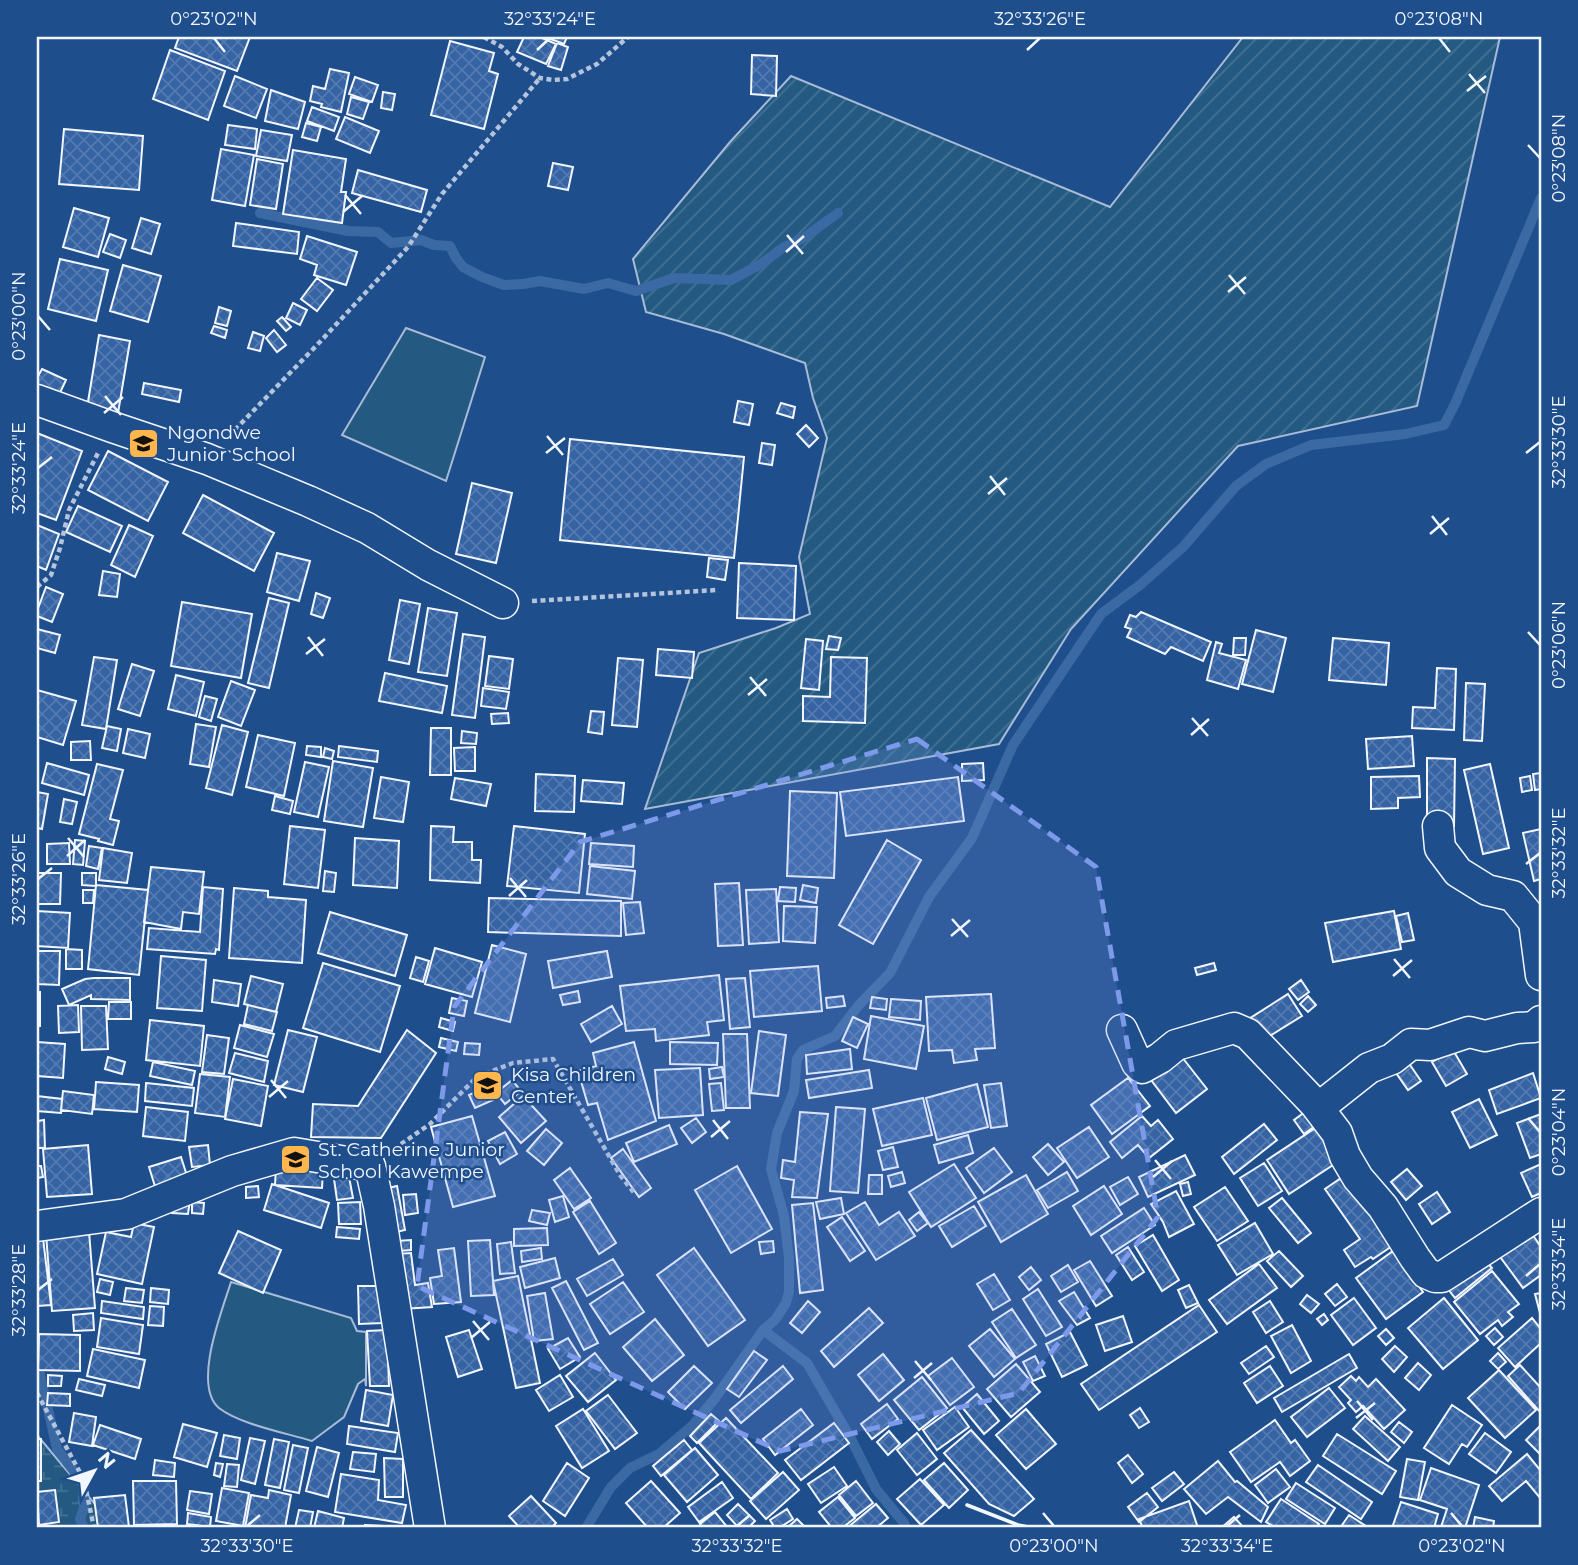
<svg xmlns="http://www.w3.org/2000/svg" width="1578" height="1565" font-family="Montserrat,sans-serif">
  <defs>
    <pattern id="wetland-marsh" width="20" height="14" patternUnits="userSpaceOnUse" patternTransform="scale(1.75)"><rect width="20" height="14" fill="#245a82"/><path d="M1 5h8M5 5V1M11 12h8M15 12V8" fill="none" stroke="#447295"/></pattern>
    <pattern id="garden-furrows" width="10" height="10" patternUnits="userSpaceOnUse" patternTransform="scale(1.75)"><rect width="10" height="10" fill="#245a82"/><path d="M-1 1l2-2M0 10L10 0M9 11l2-2" fill="none" stroke="#447295"/></pattern>
    <pattern id="building-cross-hatch" width="8" height="8" patternUnits="userSpaceOnUse" patternTransform="scale(1.75)"><rect width="8" height="8" fill="#3563a3"/><path d="M0 0l8 8M0 8l8-8" fill="none" stroke="#537ab1"/></pattern>
  </defs>
  <rect width="100%" height="100%" fill="#1f4e8c"/>
  <path fill="#245a82" stroke="#a8bbd7" stroke-width="2" d="M406,328L485,357L446,481L342,435Z
    M231,1282L351,1318L357,1331L366,1332V1386L365,1379L358,1384L344,1417L312,1441C286,1433 239,1424 219,1408C192,1385 222,1311 231,1282Z"/>
  <path fill="url(#wetland-marsh)" stroke="#a8bbd7" stroke-width="2" d="M37,1435L115,1528H37Z"/>
  <path fill="url(#garden-furrows)" stroke="#a8bbd7" stroke-width="2" d="M1243,37H1500L1417,406L1238,446L1071,629L999,744L645,809L699,653L776,628L810,614L799,557L827,438L813,398L805,363L724,334L646,312L633,259L730,142L791,76L1110,207Z"/>
  <g fill="none" stroke-linecap="round" stroke-linejoin="round">
    <path stroke="#3b69a3" stroke-width="10" d="M260,213L348,231L378,232L391,243L421,240L434,245L450,246L456,258L463,267L482,277L504,285L523,284L540,281L584,289L608,283L636,291L674,278L731,280L761,264L784,247L802,239L838,213
      M763,1330L807,1363L851,1439L876,1489L904,1523L906,1528
      M37,1361L57,1449L83,1483L84,1508L80,1519L84,1528
      M586,1528L611,1487L630,1468L659,1454L693,1425L716,1397L763,1330L775,1320L786,1303L789,1292V1258L784,1216L771,1169L777,1133L794,1091L797,1059L803,1050L835,1036L858,1006L890,973L929,897L972,838L1013,745L1101,614L1140,585L1183,547L1236,486L1266,464L1311,445L1405,434L1444,425L1455,404L1541,198"/>
  </g>
  <path fill="url(#building-cross-hatch)" stroke="#f2f6ff" stroke-width="2" d="M179,37H250L237,71L175,48Z
    M524,37H540L556,44L546,64L517,52Z
    M545,37H567L564,44Z
    M450,41L494,53L489,71L498,74L484,129L431,115Z
    M557,43L568,47L561,70L548,66Z
    M170,50L225,71L208,120L153,99Z
    M752,55L777,56L776,96L751,94Z
    M330,69L349,73L341,112L321,107L322,104L310,101L313,86L325,89Z
    M235,76L267,89L256,118L224,106Z
    M355,77L378,85L372,102L349,94Z
    M271,90L305,102L298,129L265,121Z
    M383,92L395,94L392,110L381,108Z
    M351,97L369,102L363,119L347,114Z
    M312,107L339,117L334,131L307,121Z
    M345,117L379,131L370,153L336,139Z
    M306,123L321,127L317,141L302,137Z
    M228,125L257,129L255,149L225,145Z
    M64,129L143,136L139,190L59,184Z
    M261,130L292,135L287,161L256,156Z
    M221,149L254,155L245,206L212,200Z
    M293,150L346,159L341,192H346L342,223L283,214Z
    M257,159L283,164L276,209L250,205Z
    M553,163L573,167L568,190L548,186Z
    M358,170L427,190L421,212L352,193Z
    M74,208L109,218L98,257L63,247Z
    M141,218L160,224L151,254L132,248Z
    M236,223L299,232L297,254L233,246Z
    M110,234L126,240L120,258L103,252Z
    M307,236L357,252L346,285L314,275L317,265L300,259Z
    M60,259L108,270L96,321L48,309Z
    M123,265L161,276L148,322L110,311Z
    M317,278L333,290L317,311L301,299Z
    M293,303L307,310L300,325L286,318Z
    M219,307L231,311L227,326L215,323Z
    M282,317L291,327L286,331L277,321Z
    M214,326L227,330L225,338L211,333Z
    M274,330L286,345L277,352L266,338Z
    M253,332L264,336L260,351L248,348Z
    M99,335L130,341L118,413L87,408Z
    M42,369L66,380L58,397L37,387V378Z
    M144,383L181,390L179,402L142,394Z
    M738,401L753,404L749,425L734,422Z
    M781,403L795,407L793,418L777,413Z
    M806,425L818,438L809,447L797,434Z
    M37,433L82,451L56,520L37,513Z
    M570,439L744,457L734,558L560,540Z
    M762,443L775,445L772,465L759,463Z
    M108,451L168,482L148,521L88,490Z
    M472,483L512,493L496,563L456,554Z
    M203,495L274,533L254,571L183,533Z
    M78,506L122,526L110,552L66,532Z
    M37,525L59,534L46,570L37,566Z
    M129,525L153,536L135,577L111,565Z
    M277,553L310,561L299,601L267,592Z
    M709,558L728,560L725,580L707,577Z
    M739,563L796,566L794,620L737,618Z
    M103,571L120,574L117,597L99,595Z
    M46,587L63,594L52,622L37,616V611Z
    M316,593L330,598L323,618L311,614Z
    M269,598L289,603L269,688L248,683Z
    M400,600L420,604L409,664L389,660Z
    M182,602L252,614L241,678L171,666Z
    M428,608L457,613L447,676L418,672Z
    M1141,612L1211,642L1203,661L1171,647L1165,654L1127,637L1131,629L1125,627L1130,615L1136,617Z
    M37,629L60,635L55,653L37,648Z
    M1256,630L1286,638L1273,692L1242,684Z
    M463,634L485,637L475,718L452,715Z
    M829,636L841,638L838,650L826,649Z
    M1234,638H1246L1245,655H1233Z
    M1333,638L1389,643L1386,685L1329,680Z
    M806,639L823,641L819,690L801,688Z
    M1216,642L1222,644L1219,653L1246,660L1238,689L1207,680Z
    M658,649L694,652L692,678L656,675Z
    M489,656L513,659L509,689L485,686Z
    M94,657L117,660L106,729L82,725Z
    M831,657L867,658L865,723L803,721V696L830,697Z
    M618,658L643,660L637,727L612,725Z
    M132,664L154,671L140,716L118,709Z
    M1437,668L1456,669L1454,730L1412,728L1413,707L1435,708Z
    M385,673L447,686L442,713L379,701Z
    M176,675L204,682L196,716L168,709Z
    M231,681L255,690L241,726L218,717Z
    M1466,683L1485,684L1482,741L1464,740Z
    M483,688L509,692L506,709L481,706Z
    M37,690L76,701L63,745L37,737Z
    M205,696L217,699L211,721L199,717Z
    M591,711L604,712L602,734L588,732Z
    M508,713L509,723L492,724L491,714Z
    M196,724L216,727L209,767L190,764Z
    M222,725L248,732L232,795L206,788Z
    M107,726L121,729L117,751L102,748Z
    M431,728H451V775H430Z
    M128,729L150,734L145,758L123,753Z
    M462,731L477,733L476,744L461,743Z
    M258,735L295,743L284,796L246,787Z
    M1412,736L1414,766L1368,769L1366,739Z
    M90,741L91,760H71V742Z
    M307,746L321,747V757L306,755Z
    M339,746L378,751L377,762L338,757Z
    M475,747V771H455L454,748Z
    M325,748L334,751L332,759L323,757Z
    M1427,758L1455,759L1454,826H1427Z
    M333,761L373,768L363,827L324,821Z
    M305,762L329,767L318,817L294,812Z
    M47,763L89,775L84,795L42,783Z
    M983,763L984,780L962,781V764Z
    M97,764L123,770L110,819L119,821L113,845L98,841L99,839L79,834Z
    M1490,764L1509,848L1483,854L1464,770Z
    M1541,773V789L1535,790L1533,774Z
    M536,774L575,776L574,812L535,811Z
    M1419,776L1420,797L1398,798V808L1371,809V777Z
    M1530,776L1532,790L1522,792L1520,778Z
    M381,777L409,782L403,822L374,818Z
    M958,777L964,821L846,836L840,792Z
    M455,778L491,784L486,806L451,799Z
    M583,780L624,783L622,804L581,801Z
    M790,791L837,793L834,878L787,876Z
    M37,792L48,794L42,829L37,828Z
    M275,796L293,801L290,814L272,810Z
    M64,799L77,802L72,824L60,822Z
    M290,826L325,830L318,888L284,884Z
    M431,826L454,827L453,842H472V860H481L480,883L430,880Z
    M514,826L585,834L579,893L507,886Z
    M1541,829V879L1534,881L1523,833Z
    M355,838L399,841L397,888L353,885Z
    M75,840L85,841L83,865L73,864Z
    M887,840L921,860L873,944L839,925Z
    M69,843L70,864H47V844Z
    M591,843L634,846L633,867L589,864Z
    M89,846L102,848L98,869L86,866Z
    M103,848L132,853L127,883L99,880Z
    M590,866L635,871L632,899L587,894Z
    M151,867L204,872L199,914L183,912L181,929L144,922Z
    M325,871L336,873L334,892L323,891Z
    M37,873H61L60,904H37Z
    M82,873H96V886L82,885Z
    M739,883L743,945L718,946L715,884Z
    M96,885L148,890L139,975L88,969Z
    M803,885L818,888L816,903L800,900Z
    M203,887L223,889L219,950L216,949L215,954L147,949L149,928L200,932Z
    M780,887L796,888L795,902L778,901Z
    M234,888L268,891V897L306,900L302,963L229,958Z
    M776,889L779,942L749,944L746,890Z
    M83,890H94L93,903H83Z
    M489,898L621,901V936L488,932Z
    M640,902L644,933L626,935L623,903Z
    M784,906L817,907L815,943L783,941Z
    M37,911L70,913L68,948L37,946Z
    M1394,911L1401,949L1333,962L1325,923Z
    M330,912L407,935L395,976L318,953Z
    M1408,913L1414,940L1402,942L1396,916Z
    M492,945L526,954L510,1022L475,1013Z
    M435,948L482,962L472,997L425,984Z
    M66,949L82,950V969H66Z
    M37,951H60L59,985L37,984Z
    M607,951L612,977L553,988L548,961Z
    M161,956L206,960L202,1011L157,1008Z
    M416,957L429,961L423,982L410,978Z
    M323,963L400,986L380,1052L303,1028Z
    M1214,963L1216,970L1197,975L1195,968Z
    M818,966L822,1011L754,1017L750,971Z
    M719,975L724,1020L707,1022L709,1035L656,1041L655,1029L626,1031L620,986Z
    M251,976L283,984L276,1012L244,1004Z
    M94,978H130V1000L91,999V995L69,1005L62,989L85,979Z
    M745,978L750,1027L730,1029L726,979Z
    M214,980L241,984L238,1006L212,1002Z
    M1301,980L1309,992L1298,1000L1289,989Z
    M578,991L580,1002L563,1005L560,995Z
    M37,992H40V1026H37Z
    M991,994L995,1048L975,1049L977,1060L954,1063L952,1050L929,1051L926,997Z
    M1288,994L1302,1016L1260,1042L1247,1020Z
    M843,996L845,1006L827,1008L826,998Z
    M1308,996L1316,1005L1308,1012L1300,1004Z
    M872,997L887,999L886,1010L870,1008Z
    M452,998L467,1001L464,1016L449,1013Z
    M891,999L921,1001L920,1020L889,1017Z
    M109,1002H131V1019H108Z
    M78,1005L79,1032L59,1033L58,1006Z
    M248,1005L277,1012L272,1031L244,1024Z
    M81,1006H106L108,1049L82,1050Z
    M612,1006L622,1024L591,1042L581,1024Z
    M871,1016L924,1026L916,1069L864,1059Z
    M853,1017L868,1024L857,1048L842,1041Z
    M441,1018L455,1022L453,1031L439,1027Z
    M150,1020L204,1026L200,1066L146,1060Z
    M240,1025L274,1034L267,1057L234,1048Z
    M288,1030L317,1037L303,1092L274,1085Z
    M407,1030L436,1053L381,1138L311,1137L313,1104L358,1106Z
    M759,1031L786,1035L778,1096L751,1093Z
    M723,1034H747L750,1108H726Z
    M207,1035L229,1038L224,1074L202,1072Z
    M441,1038L458,1042L456,1051L439,1047Z
    M37,1042L65,1044L63,1078L37,1076Z
    M634,1042L656,1121L608,1140L597,1103L588,1105L578,1071L596,1066L593,1053Z
    M670,1042L718,1043L717,1065L670,1064Z
    M465,1043L480,1044L479,1055L464,1054Z
    M850,1049L852,1069L807,1074L806,1055Z
    M1453,1050L1467,1074L1446,1086L1432,1062Z
    M1178,1052L1207,1089L1176,1113L1148,1076Z
    M235,1053L268,1061L264,1082L229,1073Z
    M108,1057L125,1062L122,1074L105,1069Z
    M153,1062L195,1071L192,1085L150,1076Z
    M1408,1062L1421,1081L1408,1090L1394,1070Z
    M722,1067L724,1077L710,1079L709,1069Z
    M700,1068L703,1115L659,1118L655,1070Z
    M869,1070L872,1088L809,1098L806,1080Z
    M1533,1073L1541,1098L1497,1114L1489,1090Z
    M200,1074L230,1077L225,1117L195,1113Z
    M1128,1078L1150,1106L1112,1134L1091,1105Z
    M233,1079L268,1086L261,1126L225,1119Z
    M512,1080L521,1091L505,1104L496,1093Z
    M96,1082L139,1085L137,1112L94,1109Z
    M146,1083L194,1088L192,1106L145,1101Z
    M721,1083L724,1110L712,1111L709,1084Z
    M1001,1083L1007,1126L991,1128L984,1085Z
    M977,1084L988,1127L937,1140L926,1098Z
    M487,1087L493,1100L475,1108L469,1095Z
    M63,1091L94,1095L92,1114L61,1110Z
    M37,1096L62,1099L61,1113L37,1111Z
    M523,1096L546,1121L521,1143L499,1117Z
    M923,1098L932,1135L882,1146L873,1109Z
    M1479,1099L1497,1135L1470,1148L1452,1112Z
    M146,1107L188,1112L185,1141L143,1136Z
    M836,1107L865,1109L858,1193L830,1191Z
    M800,1112L828,1114L817,1198L792,1197L794,1180L781,1178L783,1160L795,1162Z
    M1305,1112L1315,1126L1304,1134L1294,1120Z
    M1541,1114V1154L1530,1158L1517,1123Z
    M472,1116L495,1196L453,1207L431,1127Z
    M1142,1116L1151,1126L1158,1120L1173,1139L1149,1158L1138,1145L1122,1158L1110,1142Z
    M696,1118L706,1132L692,1143L681,1128Z
    M44,1120L45,1148H37V1121Z
    M1264,1124L1277,1140L1234,1174L1222,1157Z
    M669,1125L677,1144L634,1162L626,1143Z
    M1089,1127L1109,1157L1077,1178L1057,1148Z
    M1317,1127L1339,1161L1289,1194L1267,1160Z
    M546,1129L562,1143L544,1165L527,1151Z
    M505,1132L517,1154L500,1164L488,1141Z
    M968,1135L973,1153L939,1163L934,1145Z
    M1048,1144L1064,1162L1048,1175L1033,1157Z
    M88,1145L92,1194L47,1197L43,1149Z
    M208,1145L210,1165L192,1167L189,1147Z
    M893,1147L898,1167L883,1170L878,1151Z
    M994,1148L1012,1172L984,1193L966,1168Z
    M623,1149L651,1188L639,1197L611,1158Z
    M1185,1155L1195,1175L1148,1197L1139,1177Z
    M181,1157L189,1182L157,1193L149,1167Z
    M1264,1163L1282,1191L1258,1206L1240,1178Z
    M954,1164L976,1198L931,1227L909,1192Z
    M1541,1164V1193L1532,1197L1521,1173Z
    M37,1166H41L43,1177L37,1178Z
    M737,1166L772,1229L731,1253L695,1190Z
    M276,1167L323,1170L322,1188L275,1185Z
    M570,1168L591,1198L574,1209L554,1180Z
    M1407,1169L1422,1186L1406,1200L1391,1182Z
    M902,1172L905,1183L891,1187L888,1176Z
    M1067,1172L1078,1191L1048,1208L1037,1190Z
    M1347,1174L1395,1244L1373,1259L1371,1257L1355,1267L1344,1250L1360,1239L1325,1189Z
    M869,1175H882V1194H868Z
    M1026,1175L1048,1214L1001,1242L978,1202Z
    M349,1177L353,1198L337,1200L334,1179Z
    M1128,1177L1138,1194L1120,1205L1110,1187Z
    M1188,1182L1191,1194L1183,1196L1180,1184Z
    M272,1184L329,1203L321,1228L264,1210Z
    M258,1186L259,1197L246,1198V1187Z
    M397,1186L405,1230L391,1233L383,1189Z
    M1104,1186L1122,1214L1091,1235L1073,1206Z
    M1225,1187L1248,1221L1217,1241L1194,1207Z
    M1176,1191L1194,1224L1169,1237L1163,1222L1151,1204Z
    M1437,1192L1450,1212L1432,1224L1419,1204Z
    M416,1194L418,1213L405,1215L403,1195Z
    M563,1196L569,1217L555,1222L549,1200Z
    M841,1198L844,1214L820,1219L816,1202Z
    M1282,1198L1311,1233L1298,1243L1269,1208Z
    M173,1199L190,1200L188,1214L172,1213Z
    M590,1201L616,1243L599,1254L573,1212Z
    M192,1202L204,1203L203,1214L192,1213Z
    M360,1202L361,1224H339L338,1203Z
    M865,1202L879,1225L899,1212L915,1236L876,1260L846,1213Z
    M813,1203L823,1290L800,1293L792,1205Z
    M974,1206L986,1226L952,1247L939,1226Z
    M1144,1208L1155,1225L1112,1253L1101,1236Z
    M532,1210L550,1213L547,1225L529,1221Z
    M919,1212L928,1223L917,1231L909,1220Z
    M842,1217L865,1251L850,1261L827,1227Z
    M134,1223L154,1227L142,1284L97,1274L106,1232L131,1237Z
    M1255,1223L1273,1254L1237,1275L1218,1245Z
    M337,1227L360,1229L359,1239L336,1237Z
    M547,1228L548,1245L514,1246V1229Z
    M89,1231L95,1308L52,1311L46,1234Z
    M238,1231L281,1250L263,1293L219,1273Z
    M1530,1231L1541,1247V1275L1523,1288L1498,1254Z
    M1153,1235L1179,1280L1162,1291L1135,1246Z
    M37,1238H43L51,1305L37,1306Z
    M411,1240V1250L398,1251L397,1241Z
    M490,1240L494,1295L471,1296L468,1241Z
    M773,1241L774,1252L761,1254L759,1242Z
    M511,1242L515,1273L500,1274L497,1244Z
    M1128,1247L1144,1272L1132,1280L1116,1255Z
    M454,1248L461,1302L434,1304L430,1278L442,1276L438,1250Z
    M541,1248L542,1259L522,1262L521,1251Z
    M694,1248L745,1320L708,1346L657,1275Z
    M1279,1251L1303,1276L1291,1287L1267,1261Z
    M1393,1251L1423,1292L1386,1319L1356,1278Z
    M411,1253L415,1285L428,1283L432,1307L403,1309L397,1254Z
    M555,1258L560,1278L525,1288L520,1267Z
    M613,1259L623,1275L587,1296L577,1279Z
    M1484,1259L1492,1268L1455,1298L1448,1289Z
    M1090,1261L1112,1296L1096,1306L1074,1270Z
    M1259,1264L1277,1288L1227,1324L1209,1300Z
    M1068,1265L1078,1282L1061,1292L1051,1276Z
    M1031,1267L1041,1280L1029,1290L1019,1277Z
    M1492,1271L1519,1304L1508,1312L1513,1317L1502,1326L1498,1320L1480,1334L1454,1302Z
    M994,1274L1010,1300L993,1310L977,1284Z
    M518,1276L540,1383L516,1388L493,1281Z
    M100,1279L113,1282L110,1295L97,1292Z
    M566,1281L598,1343L584,1350L552,1288Z
    M623,1282L644,1312L610,1334L590,1304Z
    M1337,1284L1347,1297L1335,1306L1325,1294Z
    M1189,1285L1198,1303L1186,1308L1178,1290Z
    M358,1286H380L382,1323L359,1324Z
    M126,1288L144,1290L142,1303L124,1301Z
    M151,1288L169,1290L168,1304L150,1302Z
    M1038,1289L1062,1327L1046,1336L1023,1299Z
    M1074,1292L1090,1318L1077,1325L1059,1301Z
    M545,1293L553,1339L534,1341L527,1296Z
    M1541,1293V1317L1535,1294Z
    M1307,1295L1319,1304L1311,1313L1300,1304Z
    M1354,1298L1376,1328L1353,1345L1331,1315Z
    M1444,1298L1478,1340L1443,1369L1408,1328Z
    M102,1301L144,1307L143,1319L101,1313Z
    M808,1301L820,1312L802,1333L790,1323Z
    M1270,1301L1283,1322L1266,1333L1253,1312Z
    M1199,1305L1217,1332L1099,1410L1081,1384Z
    M150,1306L164,1307L163,1326L148,1325Z
    M869,1308L883,1323L834,1367L821,1351Z
    M1012,1309L1036,1345L1016,1358L992,1322Z
    M93,1313L94,1330L74,1331L73,1315Z
    M1324,1314L1328,1320L1322,1325L1317,1319Z
    M1123,1316L1132,1342L1105,1351L1096,1325Z
    M101,1318L143,1325L139,1354L97,1347Z
    M1532,1318L1541,1329V1343L1515,1367L1498,1348Z
    M655,1319L684,1355L652,1381L623,1347Z
    M1292,1325L1311,1361L1291,1373L1271,1336Z
    M1495,1328L1503,1337L1494,1345L1486,1336Z
    M990,1329L1015,1359L994,1377L969,1346Z
    M1386,1329L1394,1338L1386,1345L1378,1336Z
    M387,1330L389,1386H370L367,1331Z
    M469,1330L482,1369L458,1377L446,1337Z
    M1070,1332L1087,1365L1062,1377L1046,1344Z
    M39,1334L80,1335V1371L38,1370Z
    M568,1338L580,1357L560,1369L548,1349Z
    M1266,1346L1274,1357L1249,1374L1241,1363Z
    M1395,1346L1407,1357L1394,1372L1382,1359Z
    M93,1349L145,1360L139,1388L87,1376Z
    M754,1351L767,1360L739,1397L727,1389Z
    M595,1353L616,1380L588,1402L566,1376Z
    M1498,1353L1506,1362L1498,1369L1490,1361Z
    M883,1354L904,1380L879,1401L858,1375Z
    M1349,1354L1357,1368L1282,1412L1274,1398Z
    M1035,1356L1045,1376L1033,1381L1023,1362Z
    M952,1358L974,1387L950,1405L928,1376Z
    M1418,1363L1431,1375L1419,1390L1405,1378Z
    M1016,1364L1040,1392L1011,1417L987,1389Z
    M1520,1365L1541,1388V1413L1508,1376Z
    M694,1366L712,1383L685,1409L668,1392Z
    M783,1366L793,1379L741,1423L730,1410Z
    M1270,1366L1283,1386L1257,1403L1244,1383Z
    M1499,1370L1536,1410L1505,1438L1468,1398Z
    M48,1375L62,1376L61,1386H48Z
    M560,1375L573,1397L549,1411L536,1390Z
    M1351,1376L1356,1381L1359,1377L1368,1387L1376,1379L1405,1410L1384,1429L1363,1406L1356,1412L1348,1403L1351,1400L1339,1387Z
    M922,1377L947,1408L919,1430L894,1400Z
    M79,1379L105,1385L102,1396L76,1390Z
    M1329,1388L1345,1408L1307,1437L1291,1417Z
    M366,1390L393,1395L388,1426L361,1421Z
    M48,1393L70,1394V1406L47,1405Z
    M977,1394L999,1421L984,1434L962,1407Z
    M608,1395L637,1433L615,1449L586,1411Z
    M887,1404L898,1419L872,1439L861,1424Z
    M1452,1405L1482,1425L1467,1447L1462,1444L1449,1464L1424,1448Z
    M955,1407L969,1427L937,1450L923,1430Z
    M1140,1408L1149,1422L1139,1428L1130,1415Z
    M583,1409L609,1451L582,1468L556,1426Z
    M801,1409L813,1425L775,1455L763,1439Z
    M1026,1409L1056,1444L1026,1469L996,1435Z
    M74,1413L96,1417L92,1446L69,1442Z
    M711,1414L719,1421L697,1443L690,1436Z
    M1365,1416L1400,1447L1388,1461L1353,1429Z
    M726,1418L778,1473L751,1499L699,1443Z
    M1275,1420L1291,1443L1295,1440L1310,1461L1290,1476L1280,1462L1251,1482L1230,1452Z
    M1399,1422L1412,1432L1404,1443L1391,1432Z
    M834,1423L849,1443L801,1480L785,1460Z
    M183,1424L217,1433L207,1467L174,1457Z
    M100,1425L141,1439L135,1459L93,1445Z
    M1541,1425V1455L1526,1440Z
    M349,1426L398,1433L395,1452L347,1444Z
    M971,1430L1034,1499L1014,1516L989,1504L944,1453Z
    M889,1431L900,1444L888,1455L877,1442Z
    M917,1433L937,1459L917,1475L897,1450Z
    M1485,1433L1511,1452L1496,1473L1469,1454Z
    M1337,1434L1396,1471L1382,1494L1323,1456Z
    M224,1435L240,1438L237,1459L220,1456Z
    M250,1438L265,1441L255,1484L241,1480Z
    M37,1439H41V1481H37Z
    M274,1439L289,1442L280,1488L265,1485Z
    M684,1440L692,1450L661,1476L653,1466Z
    M293,1445L308,1448L299,1493L284,1490Z
    M317,1447L339,1453L328,1497L306,1491Z
    M695,1448L718,1475L687,1502L664,1475Z
    M353,1452L376,1454L374,1472L350,1469Z
    M1527,1454L1541,1471V1499L1526,1481L1502,1501L1489,1486Z
    M1128,1455L1143,1474L1132,1483L1118,1463Z
    M384,1458L403,1459V1497H385Z
    M1407,1459L1425,1462L1418,1500L1400,1497Z
    M155,1460L175,1463L174,1477L153,1475Z
    M1218,1461L1235,1482L1237,1481L1268,1507L1261,1522L1228,1497L1206,1514L1184,1489Z
    M216,1463L223,1464L220,1477L214,1475Z
    M567,1463L589,1478L565,1516L543,1501Z
    M944,1463L968,1490L949,1508L924,1480Z
    M227,1464L239,1465L237,1487L224,1486Z
    M1318,1465L1372,1502L1361,1519L1306,1482Z
    M834,1467L847,1486L821,1503L808,1484Z
    M1431,1468L1479,1485L1465,1528L1441,1527L1447,1509L1420,1500Z
    M1276,1469L1290,1487L1268,1503L1255,1485Z
    M783,1472L799,1490L766,1519L750,1501Z
    M1174,1472L1184,1484L1162,1501L1152,1488Z
    M341,1474L379,1480L378,1500L406,1505L402,1523L335,1512Z
    M920,1479L944,1505L921,1525L897,1499Z
    M133,1481H176L177,1524L134,1525Z
    M651,1481L680,1513L663,1528H648L626,1503Z
    M856,1481L873,1503L856,1516L839,1495Z
    M722,1482L733,1498L699,1522L688,1507Z
    M1296,1483L1335,1508L1325,1524L1286,1499Z
    M222,1488L249,1493L243,1526L216,1521Z
    M55,1490L59,1522L39,1525L37,1492Z
    M269,1490L291,1495L285,1528H245L251,1495L268,1498Z
    M190,1491L212,1494L209,1514L187,1510Z
    M1147,1493L1158,1507L1139,1522L1128,1507Z
    M125,1495L129,1527L98,1528L94,1498Z
    M531,1496L556,1523L551,1528H520L509,1516Z
    M838,1497L855,1518L842,1528H832L819,1512Z
    M1281,1499L1319,1524L1316,1528H1276L1266,1522Z
    M1189,1501L1198,1528H1143L1139,1519Z
    M1401,1502L1438,1514L1434,1528H1392Z
    M738,1504L755,1521L748,1528H739L727,1515Z
    M876,1504L888,1518L876,1528H847Z
    M787,1509L793,1519L779,1528H775L770,1520Z
    M299,1510L313,1512L310,1528H295Z
    M318,1511L344,1518L342,1528H314Z
    M715,1512L728,1528H703L700,1524Z
    M188,1513L211,1517L210,1527L187,1524Z
    M1349,1515L1369,1528H1340Z
    M1234,1517L1244,1528H1221Z
    M1475,1517L1494,1521L1493,1528H1473Z
    M797,1519L806,1528H787Z
    M365,1525L384,1526V1528H365Z"/>
  <g fill="none" stroke-linecap="round" stroke-linejoin="round">
    <defs>
      <path id="minor" d="M37,400L112,427L207,459L308,501L367,528L428,565L503,603
        M1438,826L1440,848L1458,872L1487,890L1513,896L1534,922L1541,975
        M1122,1030L1137,1063L1142,1068L1160,1058L1176,1045L1234,1028L1248,1034L1315,1104L1337,1133L1345,1156L1358,1178L1383,1207L1415,1258L1426,1273L1435,1277H1442L1541,1213
        M1315,1104L1326,1102L1369,1068L1392,1059L1411,1044L1430,1045L1469,1032L1485,1036L1517,1028L1534,1027L1541,1021
        M37,1226L126,1214L232,1171L294,1153L370,1166L379,1206L430,1528"/>
    </defs>
    <use href="#minor" stroke="#f2f6ff" stroke-width="33"/>
    <path stroke="#b3c4dc" stroke-width="4.5" stroke-dasharray="5 3.5" stroke-linecap="butt" d="M484,37L502,47L518,64L540,78L553,80L567,79L597,64L628,37
      M229,436L317,345L408,247L442,194L540,78
      M37,587L51,575L60,548L69,510L98,453
      M532,601L717,590
      M394,1149L430,1124L477,1077L513,1063L553,1059L620,1175L635,1194
      M37,1393L84,1480L94,1528"/>
    <use href="#minor" stroke="#1f4e8c" stroke-width="30"/>
    <path stroke="#f2f6ff" stroke-width="3.5" d="M967,1505L1018,1525L1034,1528"/>
  </g>
  <path fill="#7d9aea" fill-opacity="0.2" stroke="#7d9aea" stroke-width="5" stroke-dasharray="14 9" stroke-linejoin="round" d="M917,739L1096,867L1158,1217L1019,1393L780,1451L417,1286L454,1007L580,842Z"/>
  <path fill="none" stroke="#f2f6ff" stroke-width="2.5" d="M214,38L225,52M1439,38L1450,52M537,50L550,38M1027,50L1040,38M1469,74L1485,93M1467,91L1486,76M1528,145L1540,158M345,195L361,214M343,212L362,196M787,235L803,254M786,252L804,236M1229,275L1245,294M1228,292L1246,277M38,316L50,330M105,396L121,415M104,413L123,397M547,436L563,455M546,453L565,438M1526,453L1540,442M38,468L52,457M990,476L1005,495M988,494L1007,478M1432,516L1447,535M1430,534L1449,518M1528,632L1540,645M308,637L323,656M306,654L325,639M750,677L766,696M748,695L767,679M1192,718L1208,736M1191,735L1209,719M68,838L84,857M67,856L85,840M1526,864L1540,853M510,878L526,897M38,879L52,868M509,896L527,880M952,919L968,937M951,936L970,920M1394,959L1410,978M1393,976L1412,960M271,1080L286,1098M269,1097L288,1081M1528,1118L1540,1132M713,1120L728,1139M711,1137L730,1121M1155,1160L1171,1179M1153,1177L1172,1161M1526,1276L1540,1264M38,1290L52,1279M473,1321L489,1340M471,1338L490,1322M915,1361L931,1380M914,1378L932,1363M1357,1401L1373,1420M1356,1418L1375,1403M1043,1513L1054,1526M1451,1513L1462,1526M247,1526L260,1515M737,1526L750,1515M1227,1526L1240,1515"/>
  <defs>
    <symbol id="school-square" viewBox="-11 -11 22 22"><rect x="-9" y="-9" width="18" height="18" rx="4" fill="#ffb74d" stroke="#1f4e8c"/><path d="M0-5L7-2L0 1L-7-2ZM-4 1L0 2.5L4 1V4Q0 6-4 4Z" fill="#111"/></symbol>
  </defs>
  <g fill-rule="evenodd">
    <use href="#school-square" x="126" y="426" width="35" height="35"/>
    <use href="#school-square" x="470" y="1068" width="35" height="35"/>
    <use href="#school-square" x="278" y="1142" width="35" height="35"/>
  </g>
  <g text-anchor="middle" stroke-width="5" stroke-linejoin="round" paint-order="stroke">
    <g font-size="19" fill="#f2f6ff" stroke="#1f4e8c" text-anchor="start">
      <text x="167" y="439">Ngondwe<tspan x="167" dy="22">Junior School</tspan></text>
      <text x="511" y="1081">Kisa Children<tspan x="511" dy="22">Center</tspan></text>
      <text x="318" y="1156">St. Catherine Junior<tspan x="318" dy="22">School Kawempe</tspan></text>
    </g>
  </g>
  <rect width="1578" height="1565" fill="none" stroke="#1f4e8c" stroke-width="77"/>
  <g transform="translate(94 1471) rotate(50)" stroke="#1f4e8c" stroke-width="5" paint-order="stroke">
  <path d="M0-5L12 26L0 18L-12 26Z" fill="#f2f6ff"/>
  <text y="-10" font-size="19" font-weight="bold" text-anchor="middle" fill="#f2f6ff">N</text>
  </g>
  <rect x="38" y="38" width="1502" height="1488" fill="none" stroke="#f2f6ff" stroke-width="2.5"/>
  <g font-size="18" text-anchor="middle" fill="#f2f6ff">
    <text x="214" y="25">0°23'02"N</text>
    <text x="550" y="25">32°33'24"E</text>
    <text x="1040" y="25">32°33'26"E</text>
    <text x="1439" y="25">0°23'08"N</text>
    <text transform="translate(1559 158) rotate(-90)" y="6">0°23'08"N</text>
    <text transform="translate(19 316) rotate(-90)" y="6">0°23'00"N</text>
    <text transform="translate(1559 442) rotate(-90)" y="6">32°33'30"E</text>
    <text transform="translate(19 468) rotate(-90)" y="6">32°33'24"E</text>
    <text transform="translate(1559 645) rotate(-90)" y="6">0°23'06"N</text>
    <text transform="translate(1559 853) rotate(-90)" y="6">32°33'32"E</text>
    <text transform="translate(19 879) rotate(-90)" y="6">32°33'26"E</text>
    <text transform="translate(1559 1132) rotate(-90)" y="6">0°23'04"N</text>
    <text transform="translate(1559 1264) rotate(-90)" y="6">32°33'34"E</text>
    <text transform="translate(19 1290) rotate(-90)" y="6">32°33'28"E</text>
    <text x="247" y="1552">32°33'30"E</text>
    <text x="737" y="1552">32°33'32"E</text>
    <text x="1054" y="1552">0°23'00"N</text>
    <text x="1227" y="1552">32°33'34"E</text>
    <text x="1462" y="1552">0°23'02"N</text>
  </g>
</svg>
